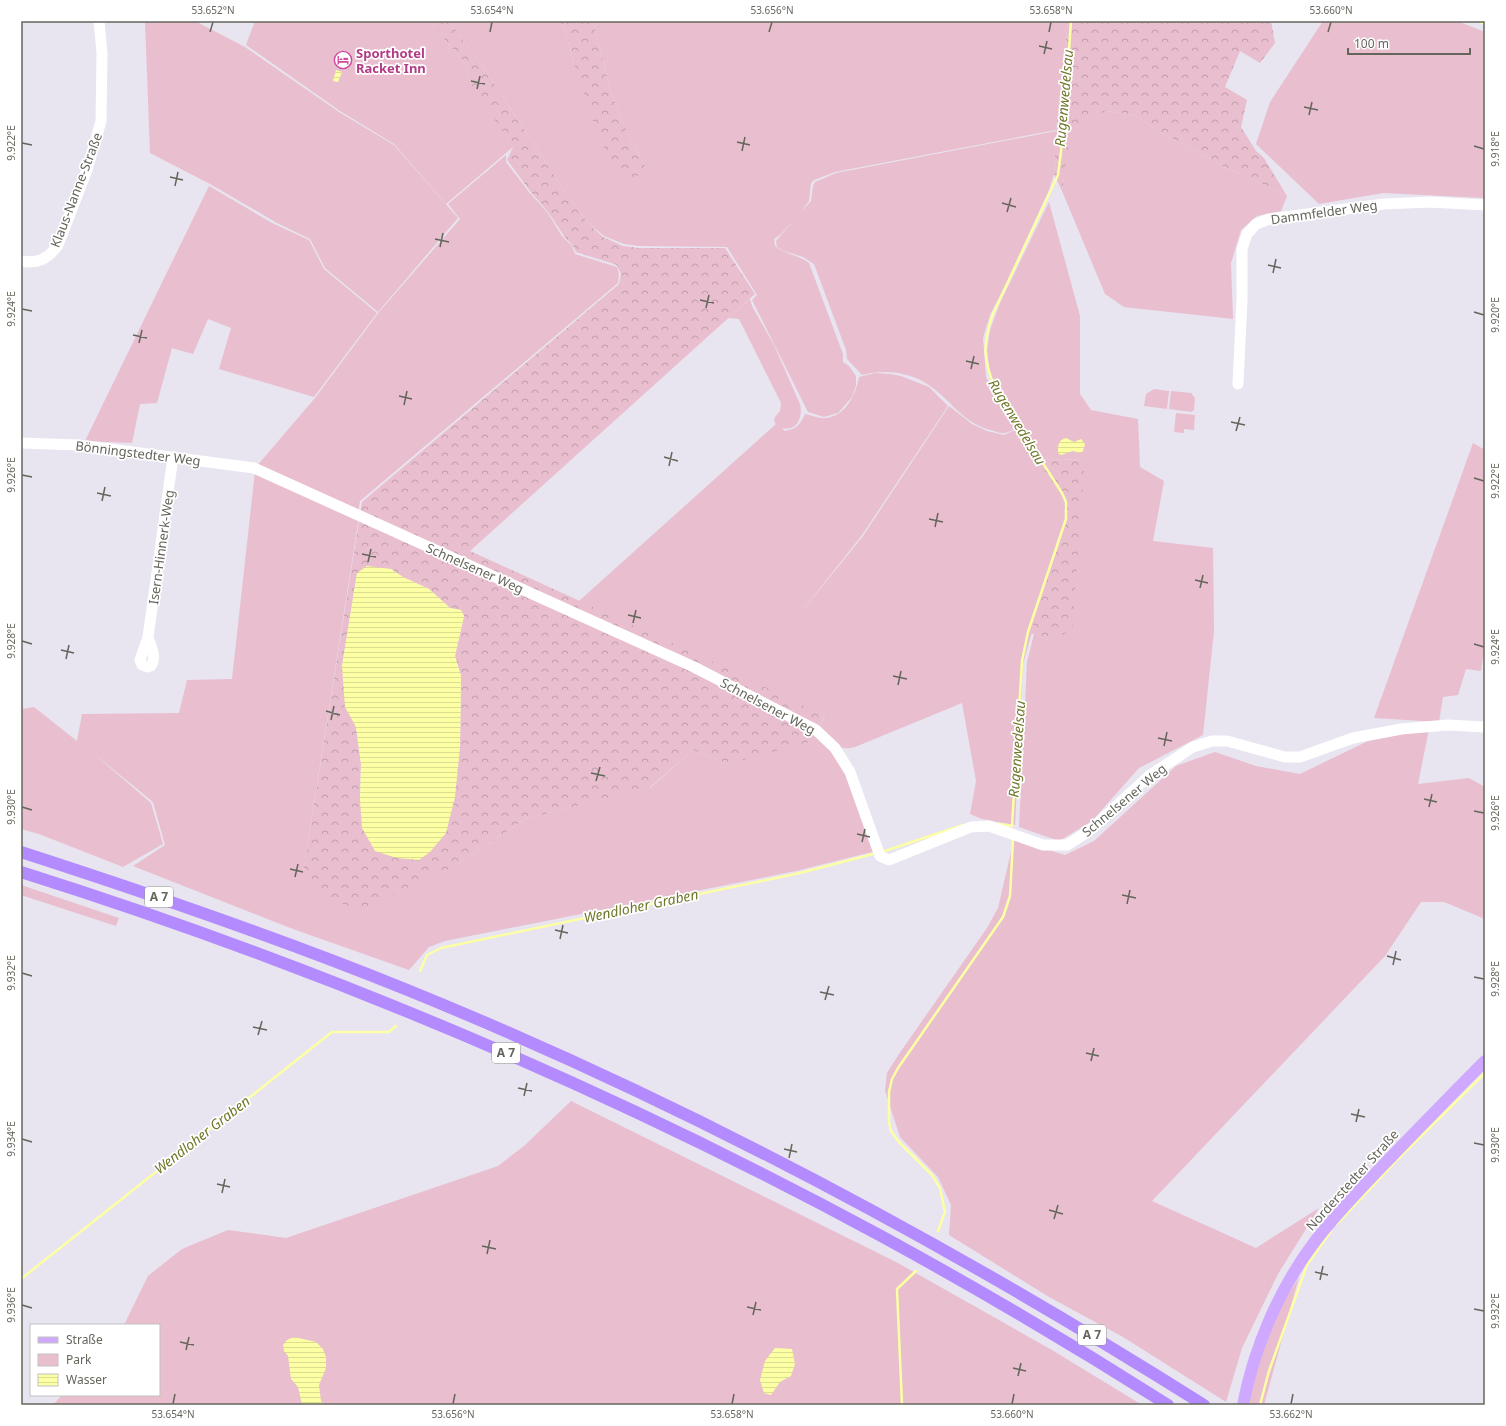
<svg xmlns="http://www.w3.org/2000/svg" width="1506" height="1426" font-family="'Noto Sans',sans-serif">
  <defs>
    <pattern id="forest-crowns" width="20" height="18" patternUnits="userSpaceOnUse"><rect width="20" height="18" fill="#e9becf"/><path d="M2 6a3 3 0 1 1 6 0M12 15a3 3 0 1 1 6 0" fill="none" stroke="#c09eab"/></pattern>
    <pattern id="water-rules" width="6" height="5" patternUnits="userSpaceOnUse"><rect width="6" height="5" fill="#fcffa4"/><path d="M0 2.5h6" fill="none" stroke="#dbdd90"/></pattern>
  </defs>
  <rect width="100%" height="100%" fill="#e8e4f0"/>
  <path fill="#e9becf" d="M145,21H195L245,47L339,112L394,145L458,218L378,312L325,268L310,239L277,223L210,184L150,153Z
    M255,21H429L466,65L468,75L513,147L446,204L394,144L340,111L246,45Z
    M449,21H559L565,30L574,63L647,169L630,139L611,92L593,21H1068L1056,130L835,172L814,180L811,183L809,201L801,212L811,201L813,186L815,182L836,173L1056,131L1054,174L1049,190L1005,286L990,315L983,338L986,377L1016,428C1013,430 1009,432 1005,433C1002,434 997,432 994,431C963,424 953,402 930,386C911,372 884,369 862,375L847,359L846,350L814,264L803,257L784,251L777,247L776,241L795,219L780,235L774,239L775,246C785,254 798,255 809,263L843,354V362L849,366L856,376V386L852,397L838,413L824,417L808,412L752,300L757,295L727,247L638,246L624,244L604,236L588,223L564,190L482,65Z
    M1323,21H1457L1485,32V198L1383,193L1319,204L1256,144L1270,102Z
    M1105,111L1134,115L1162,133L1219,164L1287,196L1281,211L1257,216L1241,230L1231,263L1233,319L1124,307L1105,294L1062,191L1069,138Z
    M506,155V162L529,192L547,212L562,236L572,246L575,254L617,267L619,274L618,283L360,501L358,514L256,467L315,398L379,312L460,219L448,204Z
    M209,186L272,223L309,240L324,269L377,313L314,397L219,369L231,328L208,319L193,354L172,348L157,403L140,404L132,443L85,441Z
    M1049,202L1080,316V394L1091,410L1138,419L1140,467L1164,481L1153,541L1213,548L1214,631L1203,735L1139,768L1092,821L1059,841L1019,827L1027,662L1034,634L1048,640L1084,459L1042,460L999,391L990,374L987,350L990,330L1000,303Z
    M750,299L752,306L774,345L800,404C803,416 798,432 782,428L785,431C796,429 801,424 805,414C811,415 820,419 826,418C846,416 856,394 859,377L875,373L890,374L901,376L929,387L948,406L862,535L794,621L863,536L949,406L972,424L987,431L1004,435L1017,429L1061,494L1065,514L1023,664L1015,825L982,819L970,814L976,781L962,703L855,747C836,752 831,741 817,728L825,717L579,601L776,424L774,421L775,417L780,411L781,403L739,319L728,318Z
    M1154,389L1169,391L1167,409L1144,406L1146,394Z
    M1171,391L1191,393L1195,398L1194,410L1191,412L1169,409Z
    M1176,413L1195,415L1194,430L1184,429V433L1174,432Z
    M1473,443L1485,450V644L1481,671L1466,669L1458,695L1443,697L1439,722L1374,718Z
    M255,471L359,517L303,873L457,865L525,819L651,787L693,750L728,764L815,733L834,749L849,773L876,851L796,871L445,941L429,947L409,970L293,929L133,866L165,845L153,802L92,752L151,803L163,844L123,867L39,834L21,829V709L34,707L77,741L82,714L179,713L187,680L232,679Z
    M1429,729L1418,784L1469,778L1485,787V919L1444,902H1421L1385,956L1152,1201L1256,1248L1319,1208L1278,1274L1242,1348L1226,1402L1123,1337L1049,1297L949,1235L951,1205L938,1177L900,1137L885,1091L887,1073L899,1054L987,928L998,908L1014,839L1065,855L1094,841L1176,766L1215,752L1256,766L1300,774L1368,741Z
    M21,885L119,918L116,926L21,895Z
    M571,1101L898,1263L1052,1350L1142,1405H53L62,1395H159V1325H124L148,1276L182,1249L228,1230L286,1238L498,1166L524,1146Z
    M1299,1277L1264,1405H1249L1255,1368L1278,1311Z"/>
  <path fill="url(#forest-crowns)" fill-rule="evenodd" d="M429,21H449L482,65L564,190L588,223L603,237L623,246L639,248H725L755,294L470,551L707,659L825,716L809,742L728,764L693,750L649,788L525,819L457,865L359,910L320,895L303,873L362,502L619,284L621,274L617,265L576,252L573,246L564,236L548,212L530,191L507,160L513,147L474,90L468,75L466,65ZM391,569L403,577L429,589L450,608L461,610L464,616L455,656L461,676L460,747L360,800L361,764L356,727L342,666L357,574Z
    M559,21H593L611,92L630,139L647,169L627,183L614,165L599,139L574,63L565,30Z
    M1068,21H1271L1275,43L1260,63L1240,51L1225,87L1247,100L1241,127L1256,151L1264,158L1287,196L1219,164L1162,133L1134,115L1105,111L1070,138L1062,191L1054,174L1056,130Z
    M1085,459L1072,631L1048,640L1031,633L1065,514L1061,494L1038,462L1042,460Z"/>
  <path fill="url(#water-rules)" d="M336,70L342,72L338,82L333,81Z
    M1066,438L1074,442L1081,439L1085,444L1083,451L1080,453L1073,451L1061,455L1058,453C1058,445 1058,440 1066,438Z
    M367,566L391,569L403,577L429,589L450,608L461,610L464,616L455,656L461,676L460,747L455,797L446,833L430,852L419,860L397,858L375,851L362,828L360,800L361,764L356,727L345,707L342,666L357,573Z
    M294,1337L316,1342L323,1349L326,1357V1368L319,1385L321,1401L324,1405H302L298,1387L291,1379L288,1356L284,1351L283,1345L287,1340Z
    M775,1348L792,1349L795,1364L791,1376L780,1382L771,1395L764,1393L760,1380L765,1361Z"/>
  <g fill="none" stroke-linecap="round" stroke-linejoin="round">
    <path stroke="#fcffa4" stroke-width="2.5" d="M1478,21L1485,24
      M999,824L1012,826L1022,661L1028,632L1066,519V502L1062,493L995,388C983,360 983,345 992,316L1058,175L1063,136L1071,21
      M885,851L963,825
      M420,971L427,955L441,948L800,873L873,854
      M1337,1224L1398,1159L1485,1073
      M938,1231L945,1212L940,1188L932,1175L899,1142L891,1131L889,1122V1092L892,1079L898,1068L1003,917L1010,896L1013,840
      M21,1279L332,1032H389L396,1026
      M902,1405L897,1289L916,1271
      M1260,1405L1269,1371L1307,1265L1331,1231"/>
    <path stroke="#fff" stroke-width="11" d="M21,261C38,264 48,259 58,245L87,170L101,121L102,53L99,21
      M1238,384L1242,300V249L1247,234L1256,224L1269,219L1384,204L1429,202L1485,205
      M21,443L79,445L254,468L694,667L816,730L835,748L850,772L880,856L889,860L971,827L989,826L1043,845H1067L1089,831L1150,775L1193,747L1212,741H1227L1285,757H1300L1353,738L1401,729L1448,725L1485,727
      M148,637C151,647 157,657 151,666L147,667L142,665L140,660L148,637L173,457"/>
    <path stroke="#cea9ff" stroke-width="12" d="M1243,1405C1254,1347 1280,1287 1316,1240C1340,1209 1367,1182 1394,1154C1424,1123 1454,1092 1485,1061"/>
    <path stroke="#b38bff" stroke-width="12" d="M21,852C151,894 279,938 405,989C684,1102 950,1245 1204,1405
      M21,872C319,966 608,1088 883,1237C980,1290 1075,1346 1168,1405"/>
  </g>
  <path fill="none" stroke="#64665c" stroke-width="1.5" d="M210,32L213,22M490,32L492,22M769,32L772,22M1049,32L1051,22M1328,32L1331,22M1039,46L1052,49M1044,54L1047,41M471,81L485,84M477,89L480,76M1304,107L1318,110M1309,115L1312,102M737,142L750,145M22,143L32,145M1474,146L1484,149M742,151L745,137M170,177L183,180M175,186L178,172M1002,203L1016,207M1007,212L1011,198M435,239L449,242M440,247L443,233M1268,265L1281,268M1273,273L1276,259M700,300L714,303M706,308L709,295M22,309L32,311M1474,312L1484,315M133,335L147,338M139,343L142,330M966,361L979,364M971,369L974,356M399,396L412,399M404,405L407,391M1231,422L1245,425M1236,431L1240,417M664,457L678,461M669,466L672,452M22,475L32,477M1474,478L1484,481M97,493L111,496M102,501L105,487M929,519L943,522M935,527L938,513M362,554L376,557M368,562L371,549M1195,580L1208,583M1200,588L1203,575M628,615L641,618M633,623L636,610M22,641L32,644M1474,644L1484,647M61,650L74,653M66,659L69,645M893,676L907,679M898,685L901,671M326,711L340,715M331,720L334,706M1158,738L1172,741M1164,746L1167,732M591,773L605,776M596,781L600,767M1424,799L1437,802M22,807L32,810M1429,807L1432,794M1474,811L1484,813M857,834L870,837M862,842L865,829M290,869L303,872M295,877L298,864M1122,895L1136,898M1127,904L1130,890M555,930L568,933M560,939L563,925M1387,956L1401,960M1393,965L1396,951M22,973L32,976M1474,977L1484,979M820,992L834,995M825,1000L829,986M253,1027L267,1030M258,1035L262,1021M1086,1053L1099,1056M1091,1061L1094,1048M518,1088L532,1091M524,1096L527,1083M1351,1114L1365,1117M1356,1122L1359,1109M22,1139L32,1142M1474,1143L1484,1145M784,1149L797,1152M789,1158L792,1144M217,1184L230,1187M222,1193L225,1179M1049,1210L1063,1214M1054,1219L1058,1205M482,1246L496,1249M487,1254L490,1240M1315,1272L1328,1275M1320,1280L1323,1266M22,1305L32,1308M747,1307L761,1310M1474,1309L1484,1311M753,1315L756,1302M180,1342L194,1345M186,1350L189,1337M1013,1368L1026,1371M1018,1376L1021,1363M173,1404L175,1394M453,1404L455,1394M732,1404L734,1394M1012,1404L1014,1394M1291,1404L1293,1394"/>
  <defs>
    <symbol id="hotel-ring" viewBox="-11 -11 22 22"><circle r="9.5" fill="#fff" stroke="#d1479c" stroke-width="1.5"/><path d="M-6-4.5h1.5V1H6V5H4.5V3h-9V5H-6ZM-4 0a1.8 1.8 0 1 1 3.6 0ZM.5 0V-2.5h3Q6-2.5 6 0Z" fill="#d1479c"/></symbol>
  </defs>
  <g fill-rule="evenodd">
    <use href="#hotel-ring" x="333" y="50" width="20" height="20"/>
  </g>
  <g text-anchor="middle" stroke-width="3.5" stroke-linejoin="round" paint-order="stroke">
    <g fill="#fff" stroke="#92948d" stroke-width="1">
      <rect x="145" y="887" width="28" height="20" rx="3"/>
      <rect x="492" y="1043" width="28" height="20" rx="3"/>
      <rect x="1078" y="1325" width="28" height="20" rx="3"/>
    </g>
    <g font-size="12" font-weight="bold" fill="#64665c">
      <text x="159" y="901">A 7</text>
      <text x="506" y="1057">A 7</text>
      <text x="1092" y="1339">A 7</text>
    </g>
    <g font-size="13" font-weight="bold" fill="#b23c85" stroke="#fff" text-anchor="start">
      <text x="356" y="58">Sporthotel<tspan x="356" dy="15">Racket Inn</tspan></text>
    </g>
    <g font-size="13" fill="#64665c" stroke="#fff">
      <text transform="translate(76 190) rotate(-69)" y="5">Klaus-Nanne-Straße</text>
      <text transform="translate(1324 212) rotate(-8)" y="5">Dammfelder Weg</text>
      <text transform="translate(138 453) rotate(7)" y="5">Bönningstedter Weg</text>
      <text transform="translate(161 547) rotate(-82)" y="5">Isern-Hinnerk-Weg</text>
      <text transform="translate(475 568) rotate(24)" y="5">Schnelsener Weg</text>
      <text transform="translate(768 706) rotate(28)" y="5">Schnelsener Weg</text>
      <text transform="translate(1124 800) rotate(-40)" y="5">Schnelsener Weg</text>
      <text transform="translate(1352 1180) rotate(-48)" y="5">Norderstedter Straße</text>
    </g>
    <g font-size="14" font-style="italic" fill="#707829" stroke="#fff">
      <text transform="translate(1064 98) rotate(-85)" y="5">Rugenwedelsau</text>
      <text transform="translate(1017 422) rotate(59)" y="5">Rugenwedelsau</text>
      <text transform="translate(1017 749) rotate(-86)" y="5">Rugenwedelsau</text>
      <text transform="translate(641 906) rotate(-12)" y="5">Wendloher Graben</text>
      <text transform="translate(202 1135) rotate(-38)" y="5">Wendloher Graben</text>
    </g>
  </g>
  <rect width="1506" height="1426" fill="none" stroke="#ffffff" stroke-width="44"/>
  <rect x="30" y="1324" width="130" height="72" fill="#ffffff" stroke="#c1c2be"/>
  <rect x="38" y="1337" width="20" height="6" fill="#cea9ff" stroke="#c1c2be"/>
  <text x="66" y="1344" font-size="12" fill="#64665c">Straße</text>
  <rect x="38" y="1354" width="20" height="12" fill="#e9becf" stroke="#c1c2be"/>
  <text x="66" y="1364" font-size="12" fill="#64665c">Park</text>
  <rect x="38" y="1374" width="20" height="12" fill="url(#water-rules)" stroke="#c1c2be"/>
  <text x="66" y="1384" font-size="12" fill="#64665c">Wasser</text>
  <path d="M1348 48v6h122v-6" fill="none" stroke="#64665c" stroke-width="2"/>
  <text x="1354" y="48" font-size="12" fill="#64665c" stroke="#ffffff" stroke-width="3" paint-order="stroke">100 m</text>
  <rect x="22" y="22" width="1462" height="1382" fill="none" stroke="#64665c" stroke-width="1.5"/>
  <g font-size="10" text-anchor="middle" fill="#64665c">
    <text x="213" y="14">53.652°N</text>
    <text x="492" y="14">53.654°N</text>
    <text x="772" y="14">53.656°N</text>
    <text x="1051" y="14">53.658°N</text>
    <text x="1331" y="14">53.660°N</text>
    <text transform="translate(11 143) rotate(-90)" y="4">9.922°E</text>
    <text transform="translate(1495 149) rotate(-90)" y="4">9.918°E</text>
    <text transform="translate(11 309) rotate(-90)" y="4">9.924°E</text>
    <text transform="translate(1495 315) rotate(-90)" y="4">9.920°E</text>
    <text transform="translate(11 475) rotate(-90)" y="4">9.926°E</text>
    <text transform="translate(1495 481) rotate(-90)" y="4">9.922°E</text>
    <text transform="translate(11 641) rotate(-90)" y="4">9.928°E</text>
    <text transform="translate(1495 647) rotate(-90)" y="4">9.924°E</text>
    <text transform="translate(11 807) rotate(-90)" y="4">9.930°E</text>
    <text transform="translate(1495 813) rotate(-90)" y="4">9.926°E</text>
    <text transform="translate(11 973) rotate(-90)" y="4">9.932°E</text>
    <text transform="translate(1495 979) rotate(-90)" y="4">9.928°E</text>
    <text transform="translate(11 1139) rotate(-90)" y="4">9.934°E</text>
    <text transform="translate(1495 1145) rotate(-90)" y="4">9.930°E</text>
    <text transform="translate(11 1305) rotate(-90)" y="4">9.936°E</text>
    <text transform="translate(1495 1311) rotate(-90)" y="4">9.932°E</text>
    <text x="173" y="1418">53.654°N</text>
    <text x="453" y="1418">53.656°N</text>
    <text x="732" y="1418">53.658°N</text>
    <text x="1012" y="1418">53.660°N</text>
    <text x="1291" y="1418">53.662°N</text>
  </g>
</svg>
